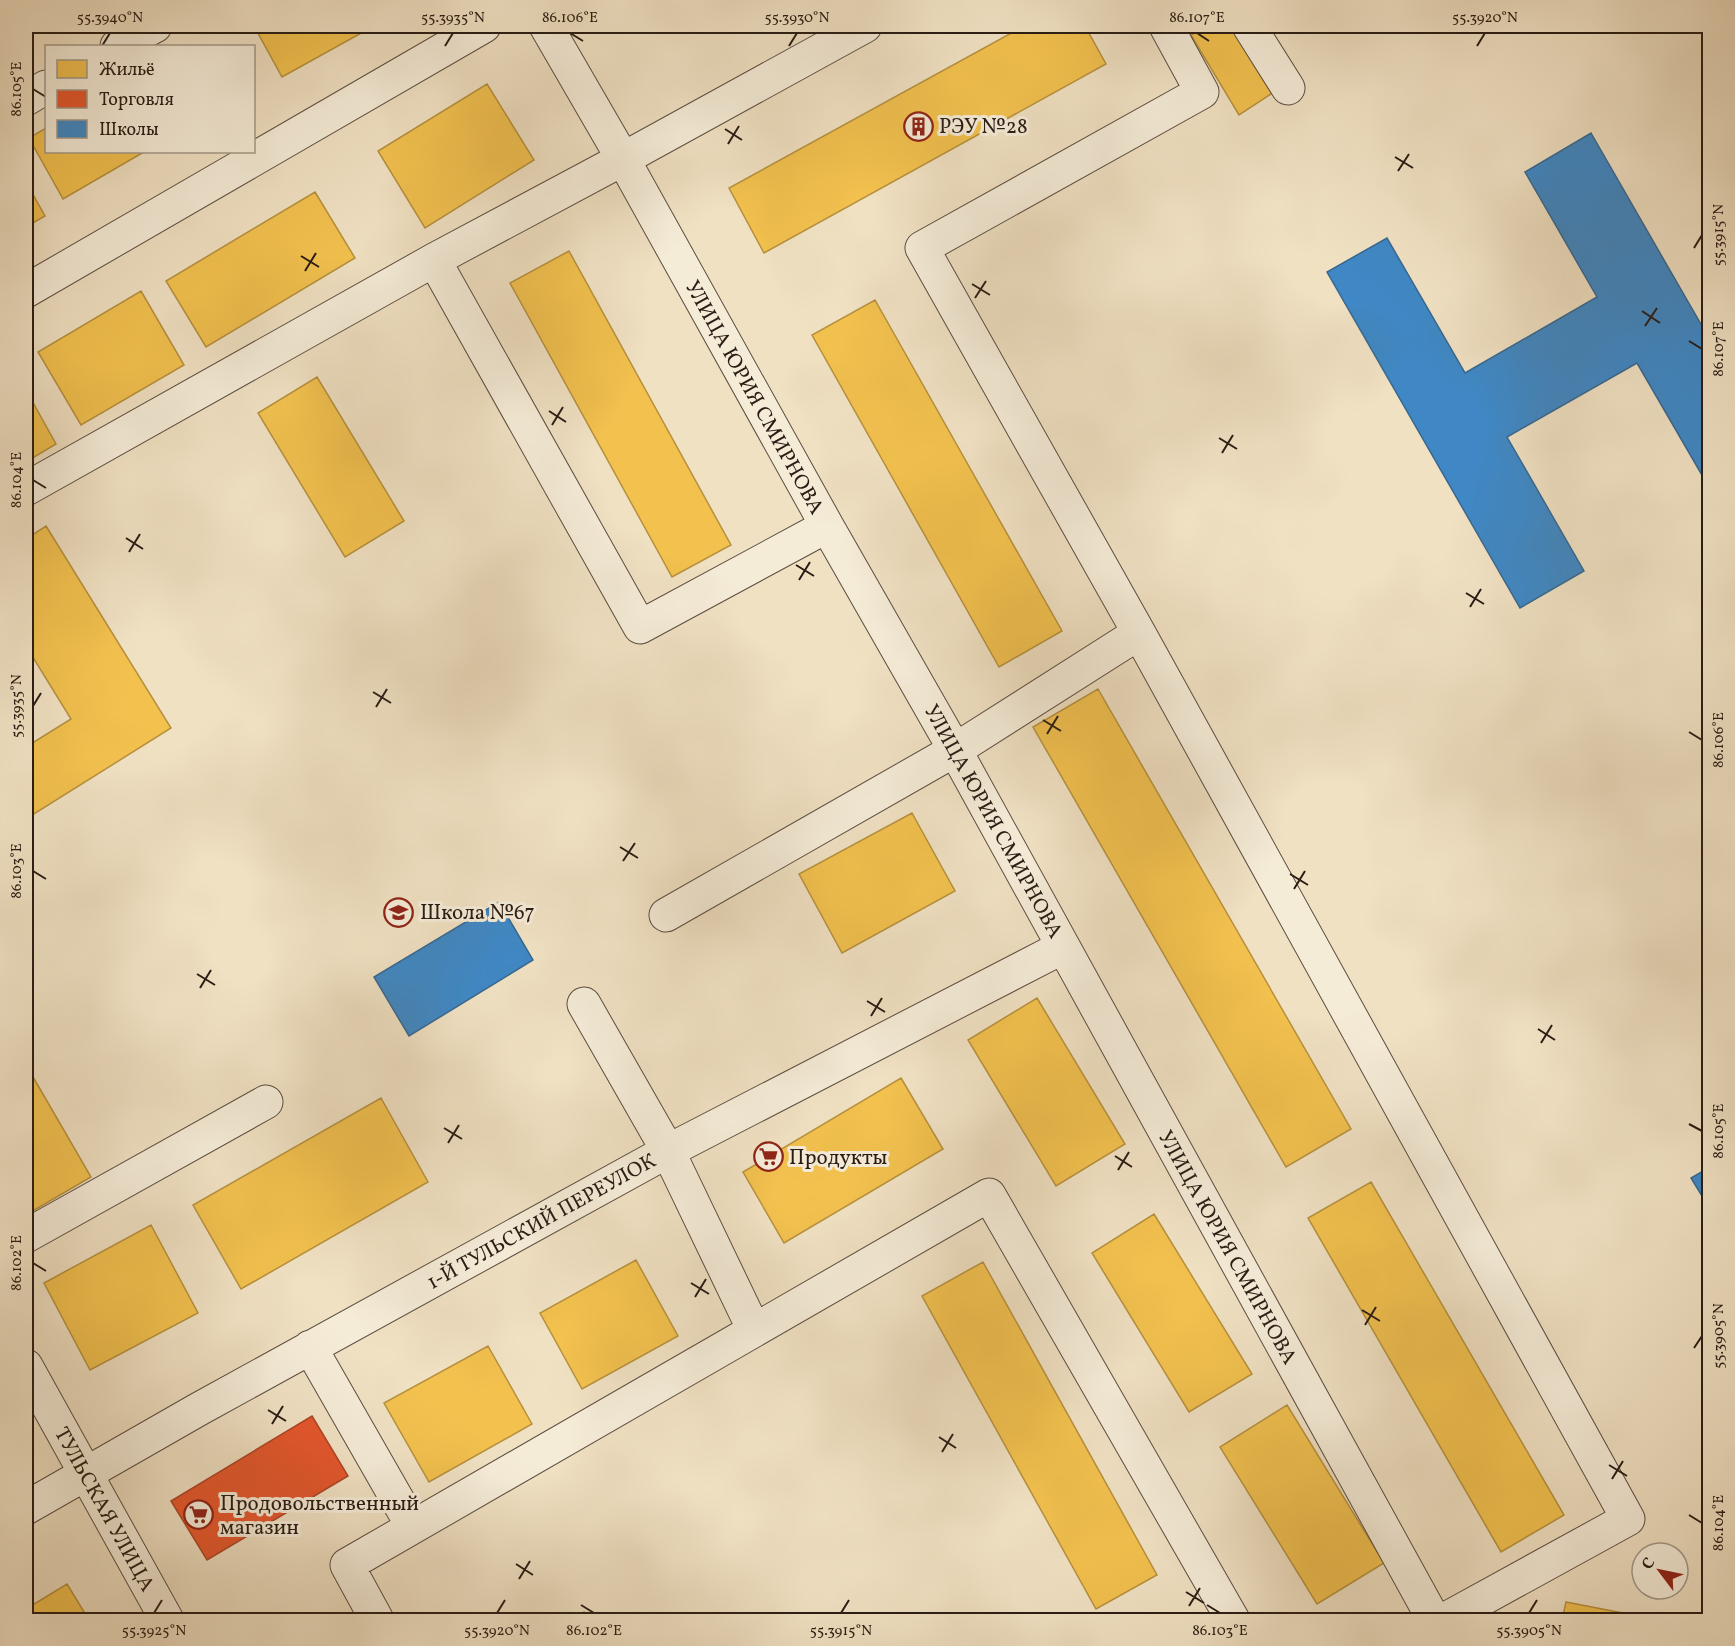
<svg xmlns="http://www.w3.org/2000/svg" width="1735" height="1646" font-family="Vollkorn,serif">
  <rect width="100%" height="100%" fill="#f0e1c3"/>
  <filter id="stains"><feTurbulence type="fractalNoise" baseFrequency=".00333" numOctaves="4"/><feColorMatrix values="0 0 0 0 .2 0 0 0 0 .09 0 0 0 0 .02 0 0 0 .5 -.17"/></filter>
  <radialGradient id="worn" r=".72"><stop offset=".6" stop-color="#630" stop-opacity="0"/><stop offset="1" stop-color="#630" stop-opacity=".3"/></radialGradient>
  <path fill="#f2c14e" stroke="#b6903d" stroke-width="1.5" d="M254,26H374L282,77Z
    M1024,26H1085L1106,64L764,253L729,188Z
    M1207,26H1235L1274,92L1239,115L1191,35Z
    M487,84L534,160L425,228L378,151Z
    M46,128V152H144L63,199L29,138Z
    M26,182L45,216L26,227Z
    M315,192L355,258L206,347L166,281Z
    M569,251L731,545L672,577L510,283Z
    M141,291L184,365L81,425L38,352Z
    M875,300L1062,631L999,667L812,335Z
    M317,377L404,521L345,557L258,413Z
    M26,390L56,444L26,462Z
    M46,526L171,728L26,819V747L71,719L26,646V539Z
    M1098,689L1351,1129L1286,1167L1033,727Z
    M912,813L955,891L842,953L799,874Z
    M1037,998L1125,1144L1056,1186L968,1040Z
    M29,1070L91,1177L26,1215V1072Z
    M901,1078L943,1149L784,1243L743,1172Z
    M381,1098L428,1182L241,1289L193,1205Z
    M1371,1182L1564,1515L1501,1552L1308,1218Z
    M1154,1214L1252,1374L1189,1412L1092,1253Z
    M151,1225L198,1313L90,1370L44,1283Z
    M636,1260L678,1336L582,1389L540,1313Z
    M983,1262L1157,1575L1096,1609L922,1296Z
    M488,1346L532,1424L429,1482L384,1403Z
    M1287,1405L1384,1563L1317,1604L1220,1447Z
    M67,1584L89,1620H26V1609Z
    M1566,1602L1659,1620H1562Z
    M584,1612L589,1620H570Z"/>
  <path fill="#e4572e" stroke="#ac4526" stroke-width="1.5" d="M312,1416L348,1476L207,1560L171,1501Z"/>
  <path fill="#3f88c5" stroke="#386890" stroke-width="1.5" d="M1591,133L1710,340V489L1637,363L1507,437L1584,571L1520,608L1327,272L1387,238L1465,373L1597,297L1525,172Z
    M499,902L533,960L409,1036L374,977Z
    M1710,1167V1209L1691,1178Z"/>
  <g fill="none" stroke-linecap="round" stroke-linejoin="round">
    <defs>
      <path id="minor" d="M546,26L623,159L827,526L955,750L1434,1620
        M1166,26L1202,92L922,248L1139,633L1628,1519L1444,1620
        M1249,26L1288,88
        M117,46L155,26
        M26,99L46,87
        M434,260L640,627L827,526
        M26,291L484,26
        M26,489L434,260L623,159L865,26
        M666,915L955,750L1139,633
        M584,1004L668,1151L754,1330
        M26,1236L266,1102
        M310,1347L413,1527
        M26,1366L167,1620
        M26,1508L199,1409L668,1151L1063,947
        M377,1620L347,1565L989,1195L1233,1620"/>
    </defs>
    <use href="#minor" stroke="#5b4d40" stroke-width="35"/>
    <use href="#minor" stroke="#f5ecd8" stroke-width="33"/>
  </g>
  <path fill="none" stroke="#291c14" stroke-width="2" d="M570,33L583,41M1197,33L1209,41M102,46L110,33M445,46L453,33M789,46L797,33M1477,46L1485,33M33,89L46,97M725,129L742,140M728,144L739,126M1395,157L1413,168M1398,171L1409,154M1694,248L1702,235M301,256L319,267M305,271L316,253M972,284L990,295M975,298L986,281M1642,311L1660,323M1645,326L1657,308M1689,341L1702,349M549,411L566,422M552,425L563,407M1219,438L1237,449M1222,453L1233,435M33,480L46,488M126,538L143,549M129,552L140,534M796,565L814,576M799,580L810,562M1466,593L1484,604M1470,607L1481,589M373,692L391,703M33,706L41,693M376,707L387,689M1043,720L1061,731M1689,732L1702,740M1047,734L1058,716M620,847L638,858M623,861L635,843M33,871L46,879M1290,874L1308,885M1294,889L1305,871M197,974L215,985M200,988L211,970M867,1001L885,1012M871,1016L882,998M1538,1029L1555,1040M1541,1043L1552,1025M1689,1124L1702,1131M444,1128L462,1139M448,1143L459,1125M1115,1156L1132,1167M1118,1170L1129,1152M33,1263L46,1271M691,1283L709,1294M695,1297L706,1279M1362,1310L1380,1321M1365,1325L1376,1307M1694,1348L1702,1336M268,1410L286,1421M272,1424L283,1406M939,1437L956,1448M942,1452L953,1434M1609,1465L1627,1476M1612,1479L1623,1461M1689,1515L1702,1523M516,1564L533,1575M519,1579L530,1561M1186,1592L1204,1603M581,1605L594,1613M1207,1605L1220,1613M1189,1606L1200,1588M154,1613L162,1600M497,1613L505,1600M841,1613L849,1600M1529,1613L1537,1600"/>
  <defs>
    <symbol id="building-ring" viewBox="-11 -11 22 22"><circle r="9.5" fill="#f5ecd8" stroke="#8f2418" stroke-width="1.5"/><path d="M-4-6H4V6H1V3H-1V6H-4ZM-2.5-4.3h1.7v1.8h-1.7ZM.8-4.3h1.7v1.8H.8ZM-2.5-1h1.7V.8h-1.7ZM.8-1h1.7V.8H.8Z" fill="#8f2418"/></symbol>
    <symbol id="school-ring" viewBox="-11 -11 22 22"><circle r="9.5" fill="#f5ecd8" stroke="#8f2418" stroke-width="1.5"/><path d="M0-5L7-2L0 1L-7-2ZM-4 1L0 2.5L4 1V4Q0 6-4 4Z" fill="#8f2418"/></symbol>
    <symbol id="supermarket-ring" viewBox="-11 -11 22 22"><circle r="9.5" fill="#f5ecd8" stroke="#8f2418" stroke-width="1.5"/><path d="M-6-5.5h2.5l.6 2H6L4.5 2H-2.5L-4.4-4H-6ZM-1.5 3.2a1.3 1.3 0 1 0 .1 0ZM3 3.2a1.3 1.3 0 1 0 .1 0Z" fill="#8f2418"/></symbol>
  </defs>
  <g fill-rule="evenodd">
    <use href="#building-ring" x="902" y="110" width="33" height="33"/>
    <use href="#school-ring" x="382" y="896" width="33" height="33"/>
    <use href="#supermarket-ring" x="752" y="1140" width="33" height="33"/>
    <use href="#supermarket-ring" x="182" y="1498" width="33" height="33"/>
  </g>
  <g text-anchor="middle" stroke-width="6" stroke-linejoin="round" paint-order="stroke">
    <g font-size="21" fill="#291c14" stroke="#f5ecd8" text-anchor="start">
      <text x="939" y="133">РЭУ №28</text>
      <text x="420" y="919">Школа №67</text>
      <text x="789" y="1164">Продукты</text>
      <text x="220" y="1510">Продовольственный<tspan x="220" dy="24">магазин</tspan></text>
    </g>
    <g font-size="21" fill="#291c14" stroke="#f5ecd8">
      <text transform="translate(755 397) rotate(61)" y="7">УЛИЦА ЮРИЯ СМИРНОВА</text>
      <text transform="translate(994 821) rotate(61)" y="7">УЛИЦА ЮРИЯ СМИРНОВА</text>
      <text transform="translate(541 1221) rotate(-29)" y="7">1-Й ТУЛЬСКИЙ ПЕРЕУЛОК</text>
      <text transform="translate(1228 1247) rotate(61)" y="7">УЛИЦА ЮРИЯ СМИРНОВА</text>
      <text transform="translate(105 1509) rotate(61)" y="7">ТУЛЬСКАЯ УЛИЦА</text>
    </g>
  </g>
  <rect width="1735" height="1646" fill="none" stroke="#f0e1c3" stroke-width="66"/>
  <rect x="45" y="45" width="210" height="108" fill="#f5ecd8" stroke="#a3998a" stroke-width="1.5"/>
  <rect x="57" y="60" width="30" height="18" fill="#f2c14e" stroke="#a3998a" stroke-width="1.5"/>
  <text x="99" y="75" font-size="18" fill="#291c14">Жильё</text>
  <rect x="57" y="90" width="30" height="18" fill="#e4572e" stroke="#a3998a" stroke-width="1.5"/>
  <text x="99" y="105" font-size="18" fill="#291c14">Торговля</text>
  <rect x="57" y="120" width="30" height="18" fill="#3f88c5" stroke="#a3998a" stroke-width="1.5"/>
  <text x="99" y="135" font-size="18" fill="#291c14">Школы</text>
  <g transform="translate(1660 1571) rotate(302)"><circle r="28" fill="#f5ecd8" stroke="#a3998a" stroke-width="1.5"/>
  <path d="M0-4.5L10 22L0 15L-10 22Z" fill="#8f2418"/>
  <text y="-9" font-size="16" font-weight="bold" text-anchor="middle" fill="#291c14">С</text>
  </g>
  <rect x="33" y="33" width="1669" height="1580" fill="none" stroke="#291c14" stroke-width="2"/>
  <g font-size="15" text-anchor="middle" fill="#291c14">
    <text x="110" y="22">55.3940°N</text>
    <text x="453" y="22">55.3935°N</text>
    <text x="570" y="22">86.106°E</text>
    <text x="797" y="22">55.3930°N</text>
    <text x="1197" y="22">86.107°E</text>
    <text x="1485" y="22">55.3920°N</text>
    <text transform="translate(16 89) rotate(-90)" y="5">86.105°E</text>
    <text transform="translate(1718 235) rotate(-90)" y="5">55.3915°N</text>
    <text transform="translate(1718 349) rotate(-90)" y="5">86.107°E</text>
    <text transform="translate(16 480) rotate(-90)" y="5">86.104°E</text>
    <text transform="translate(16 706) rotate(-90)" y="5">55.3935°N</text>
    <text transform="translate(1718 740) rotate(-90)" y="5">86.106°E</text>
    <text transform="translate(16 871) rotate(-90)" y="5">86.103°E</text>
    <text transform="translate(1718 1131) rotate(-90)" y="5">86.105°E</text>
    <text transform="translate(16 1263) rotate(-90)" y="5">86.102°E</text>
    <text transform="translate(1718 1336) rotate(-90)" y="5">55.3905°N</text>
    <text transform="translate(1718 1523) rotate(-90)" y="5">86.104°E</text>
    <text x="154" y="1635">55.3925°N</text>
    <text x="497" y="1635">55.3920°N</text>
    <text x="594" y="1635">86.102°E</text>
    <text x="841" y="1635">55.3915°N</text>
    <text x="1220" y="1635">86.103°E</text>
    <text x="1529" y="1635">55.3905°N</text>
  </g>
  <rect width="100%" height="100%" filter="url(#stains)"/>
  <rect width="100%" height="100%" fill="url(#worn)"/>
</svg>
